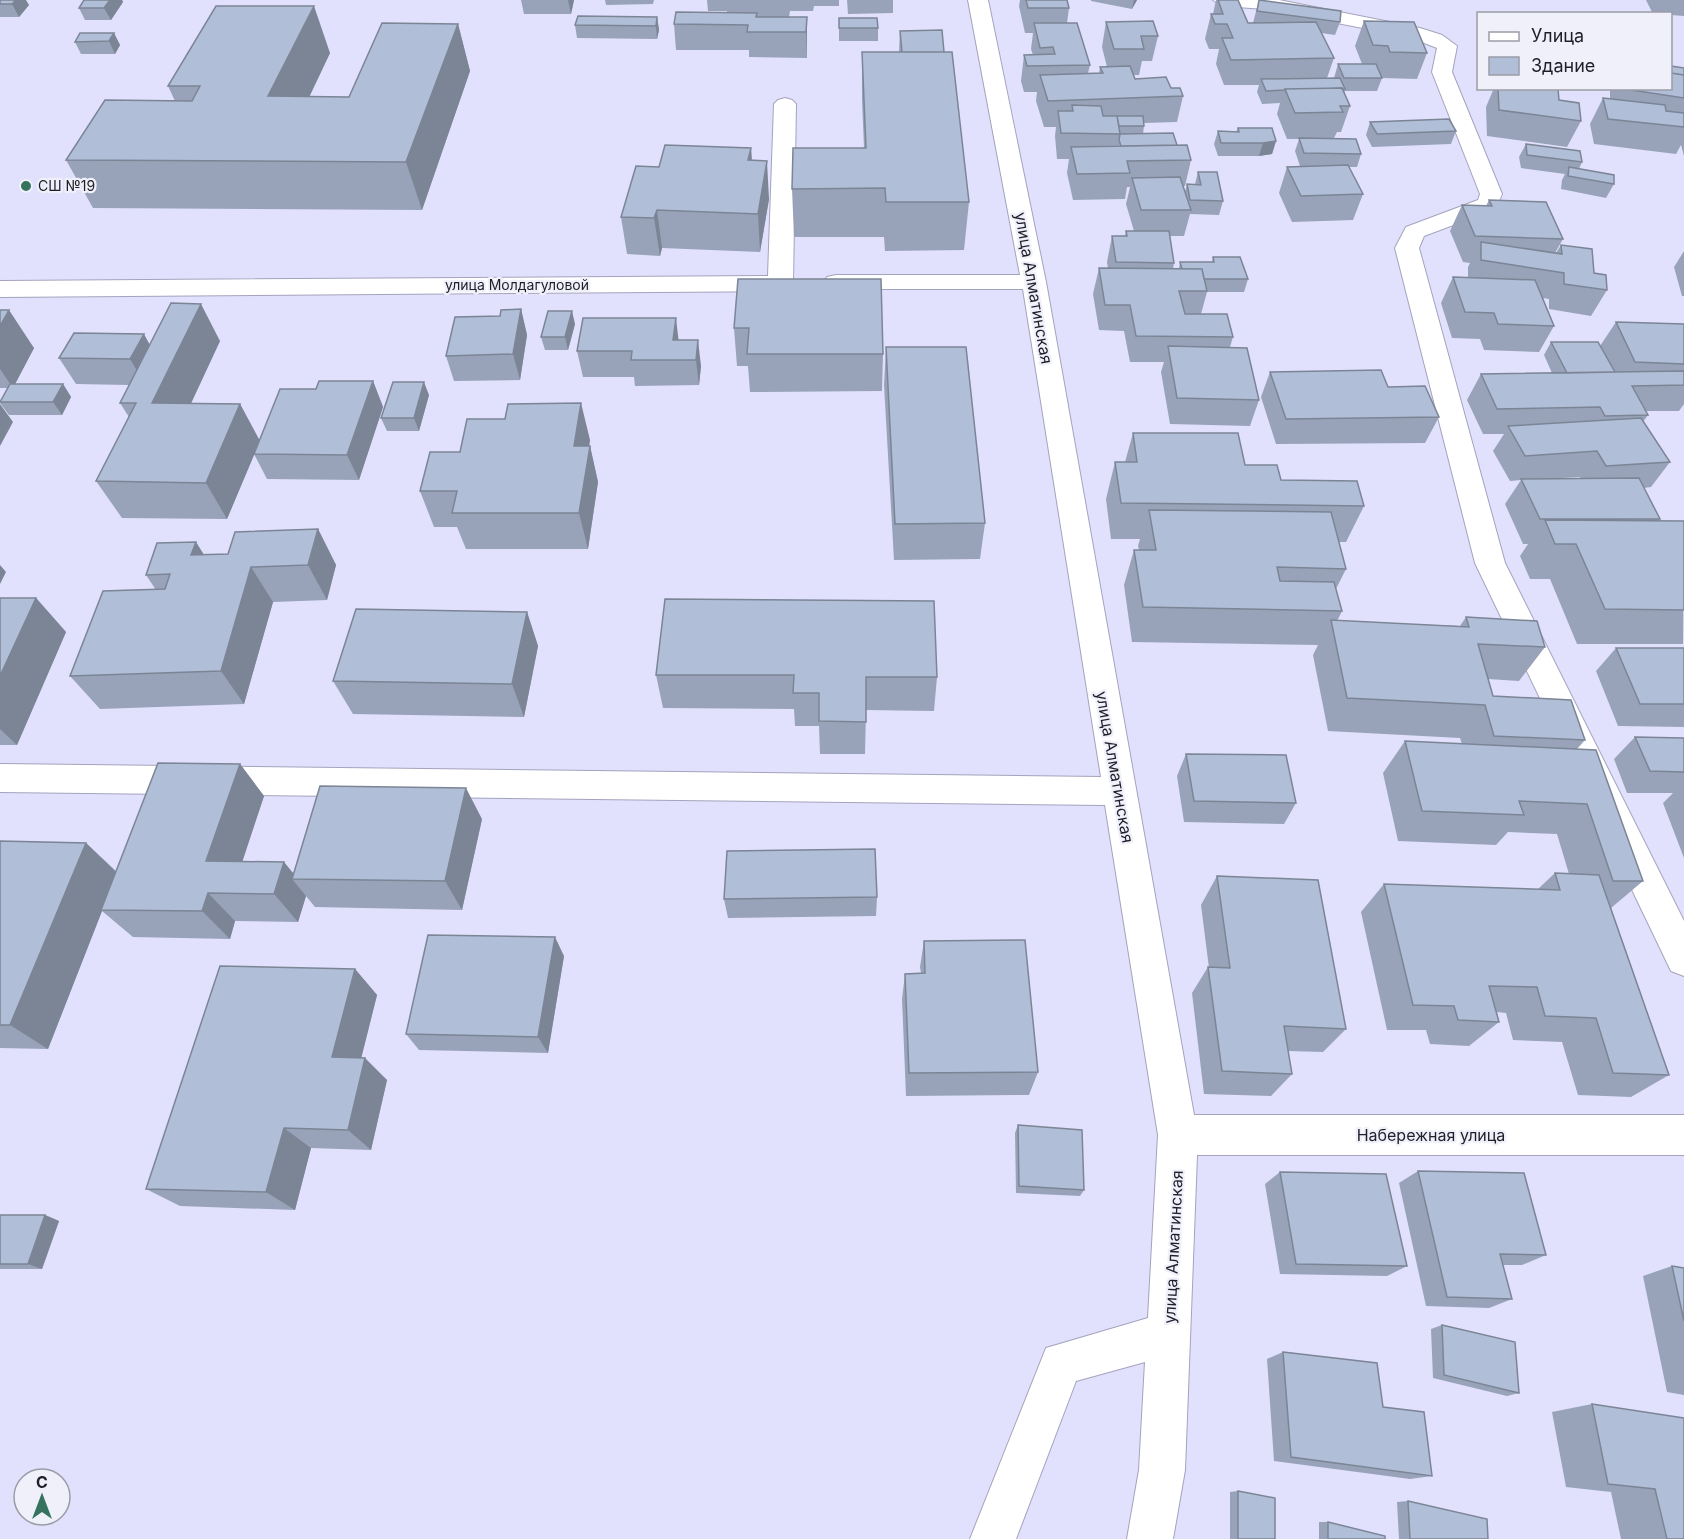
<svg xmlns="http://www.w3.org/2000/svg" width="1684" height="1539" font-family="Inter,sans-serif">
  <rect width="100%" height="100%" fill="#e1e1fd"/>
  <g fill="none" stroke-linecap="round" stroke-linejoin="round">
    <defs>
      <path id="minor" d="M968,0H988L1046,282L1194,1115H1684V1155H1197L1185,1470L1173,1539H1127L1139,1470L1145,1362L1076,1381L1016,1539H970L1046,1348L1148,1318L1158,1135L1105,805L0,792V764L1101,777L1023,289H836L827,287L824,282L827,277L836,275H1020Z
        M1213,0H1279L1420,28L1442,35L1457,46L1452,72L1502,194L1496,209L1424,236L1419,248L1505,563L1684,921V976L1671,971L1475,563L1395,248L1406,227L1478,200L1480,194L1432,72L1437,48L1409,37L1265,9L1223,6Z
        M785,98L792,100L796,104L793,283L790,288L781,291L0,297V281L768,276L774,104L778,100Z"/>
    </defs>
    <use href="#minor" stroke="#a4a3bd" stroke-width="2"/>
    <use href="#minor" fill="#fff" fill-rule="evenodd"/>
  </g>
  <path fill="#98a3b9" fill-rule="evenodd" d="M0,0L29,5L19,17H0Z
    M84,0H122L123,2L111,20H85L79,8Z
    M521,0H574L571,14H524Z
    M605,0H654L653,4L606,5Z
    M707,0H839V6H814L813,11H790L789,17H807V58L749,57V50H676L674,24L727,13V11H708Z
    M847,0H893V13L848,14Z
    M1020,0H1067L1069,8L1067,23L1090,65L1088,73H1099L1100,67H1107L1102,47L1106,22L1158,36L1152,61H1142L1139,75H1133L1135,79L1171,88L1183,96L1177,122L1144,123V126L1143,134L1177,145L1191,160L1185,186H1183L1185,192L1187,184H1195L1198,172L1223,201L1219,215L1190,214L1184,236H1170L1174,263L1173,269H1179L1180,262H1212L1213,257L1248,279L1244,292H1207L1201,314L1233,337L1230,347L1259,400L1250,426L1170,424L1161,372L1164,362H1130L1124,331L1099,330L1093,294L1099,268L1108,269L1107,262L1112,236H1125L1126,231H1134L1126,204L1130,187H1127L1125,199L1073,200L1067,173L1069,159H1057L1055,136L1056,127H1044L1036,101L1037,92H1024L1021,81L1024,55H1033L1031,49L1033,33H1025L1019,6Z
    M1091,0H1137L1132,9L1091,1Z
    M1216,0H1238L1248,23H1253L1259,0L1340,22L1335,35L1321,33L1334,58L1327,78H1334L1338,64H1362L1355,46L1364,21L1427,53L1417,79L1382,78L1377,91H1345L1344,93L1350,106L1341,132H1337L1334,138L1361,154L1357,167H1349L1363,194L1353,220L1292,222L1279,193L1287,167L1315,166H1300L1295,151L1299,139H1287L1277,114L1280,103L1262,104L1257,92L1259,85H1224L1216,64L1219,49H1209L1205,39L1211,14H1213Z
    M1646,0H1684V16L1671,15V14H1653Z
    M657,17L659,30L657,39L577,38L575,25Z
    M839,18L878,28V41H839Z
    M458,24L470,71L422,210L93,208L66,160L175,101L168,86L330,53L309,97H349Z
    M900,31L944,52L969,202L964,250L885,251L884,237H794L792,189L864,148L862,100V52H899Z
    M114,33L120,45L115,54H81L75,42Z
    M1684,68V156L1681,145L1676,154L1594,144L1590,124L1603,98L1610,99V91L1611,88H1671Z
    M1494,88H1555L1559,100L1581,121L1567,147L1487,136L1486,107Z
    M1370,122L1456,131L1451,144L1372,147L1366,135Z
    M1238,128L1276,141L1272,154L1259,156H1218L1214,144L1218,131L1236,132Z
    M1526,144L1582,162L1579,169L1614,184L1606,198L1561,189L1562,180L1565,174L1521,168L1519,157Z
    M751,148L752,160L769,199L760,252L662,248L660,256L627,254L621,217L659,167Z
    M1489,200L1563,239L1555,253H1556L1561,245L1594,273L1607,290L1591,316L1549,309V299L1543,298L1554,326L1539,352L1484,350L1480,339L1452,338L1441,303L1453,277L1468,278V267L1470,263L1463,262L1450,231L1462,205L1486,206Z
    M1684,251V296H1682L1674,267Z
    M738,279L883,354L882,391L750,392L748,366H737L734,328Z
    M521,309L527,335L520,380L454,381L446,356L500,316Z
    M0,310L34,348L15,384H63L71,397L62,415H9L0,403L7,388H0Z
    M1616,322L1684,324V404L1679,411H1646L1648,415L1643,422L1670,462L1651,487L1644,488L1660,519L1658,521H1684L1683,644H1577L1550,579H1530L1520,556L1528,544H1523L1505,504L1521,480L1510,481L1493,451L1504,434H1483L1467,400L1481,374L1552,373L1544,355L1551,342L1600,346ZM1580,477L1581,479H1542Z
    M575,324L568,350H545L541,337Z
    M679,340L701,366L699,385L635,386L634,377H583L577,351Z
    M220,341L191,403L240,404L259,440L316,389L373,381L383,407L359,480L267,479L254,454L227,519L122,518L96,481L129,417L120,403L129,385L76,384L59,358L150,345Z
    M886,347L985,523L980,559L894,560L884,385Z
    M1270,372L1388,387L1439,417L1425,443L1276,444L1261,397Z
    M429,395L419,431H387L381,418Z
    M1133,433L1245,465L1281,480L1364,506L1346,542H1339L1346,569L1336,589L1342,611L1337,621L1460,626L1466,617L1545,647L1519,681L1488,679L1493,696L1585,740L1577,749L1643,881L1611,908L1669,1075L1631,1097L1578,1095L1562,1042L1513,1040L1506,1013L1497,1012L1499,1022L1469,1046L1430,1044L1426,1030H1387L1361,912L1384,884L1538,889L1555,873L1569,874L1557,834L1508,832L1496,845L1398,841L1383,773L1405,741L1462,744L1460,738L1328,731L1313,655L1318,645L1132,642L1124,585L1134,550H1139L1138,546L1140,539H1111L1106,499L1115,462H1125Z
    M590,440L589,446H590L598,482L588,549H466L457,527H434L420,491L460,452Z
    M318,529L336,565L327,600L273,602L244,704L100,709L70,676L156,590L146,575L204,555L228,554Z
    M0,598H36L66,632L17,745H0Z
    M665,599L937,677L934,711L866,710L865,754H820L819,726H795L794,709L663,708L656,675Z
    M527,612L538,646L524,717L353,714L333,681Z
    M1616,648H1684V727L1618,726L1596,671Z
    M1635,737L1684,738V858L1663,803L1673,793H1627L1614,759Z
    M1186,754L1296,803L1284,824L1184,822L1177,776Z
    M240,764L264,796L242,861L294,873L482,819L462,910L315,907L306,896L298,922L235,921L230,939L133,937L102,911L48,1049L0,1048V841L86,843L116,871Z
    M1217,876L1346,1029L1323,1052L1288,1051L1292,1074L1271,1096L1204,1094L1192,993L1208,967L1209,968L1201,905Z
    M877,897L876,916L728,918L724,899Z
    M924,941L1038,1072L1029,1095L906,1096L902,999L905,974L921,973L920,967Z
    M564,956L548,1053L419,1050L406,1034Z
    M355,969L377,995L361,1058L387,1080L371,1150L311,1148L295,1210L180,1206L146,1189Z
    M1018,1125L1084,1190L1080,1196L1016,1193L1015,1133Z
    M1418,1171L1546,1255L1522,1265H1503L1512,1299L1489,1308L1426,1306L1399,1183Z
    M1280,1172L1407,1266L1387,1276L1280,1274L1265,1184Z
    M0,1215H45L59,1221L42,1269H0Z
    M1672,1266L1684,1268V1395L1667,1392L1643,1276Z
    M1442,1325L1519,1393L1507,1396L1433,1378L1431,1329Z
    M1283,1352L1383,1407L1432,1476L1410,1479L1274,1461L1267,1359Z
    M1592,1404L1684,1418V1539H1621L1611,1492L1566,1487L1552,1412Z
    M1238,1491L1275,1539H1230V1492Z
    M1408,1501L1488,1539H1399L1397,1502Z
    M1319,1522H1328L1385,1539H1319Z"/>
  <path fill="#7c8596" d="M16,0H26L29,5L19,17L12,4Z
    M110,0H122L123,2L111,20L104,8Z
    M568,0H574L571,14Z
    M1134,0H1137L1132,9Z
    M314,6L330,53L287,144L268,96Z
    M657,17L659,30L657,39L656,26Z
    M807,17V58L806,32Z
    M458,24L470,71L422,210L406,162Z
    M114,33L120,45L115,54L109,41Z
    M1276,141L1272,154L1259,156L1263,143Z
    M751,148L753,186L748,160Z
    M767,161L769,199L760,252L758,214Z
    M657,210L662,248L660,256L654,218Z
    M201,304L220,341L174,440L152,403Z
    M521,309L527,335L520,380L513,354Z
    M9,310L34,348L13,388L0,369V326Z
    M572,311L575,324L568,350L565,337Z
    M676,318L679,344L673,340Z
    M144,334L158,360L146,385L130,359Z
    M698,340L701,366L699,385L696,360Z
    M373,381L383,407L359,480L347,455Z
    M424,382L429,395L419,431L414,418Z
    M63,384L71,397L62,415L53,402Z
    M581,403L590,440L583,482L574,446Z
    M0,404L13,422L0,446Z
    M240,404L260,441L227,519L206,483Z
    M590,446L598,482L588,549L579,513Z
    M318,529L336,565L327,600L308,565Z
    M196,542L218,577L191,555Z
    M0,565L6,572L0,584Z
    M251,567L273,602L244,704L221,671Z
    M36,598L66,632L17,745L0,729V676Z
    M527,612L538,646L524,717L512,684Z
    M240,764L264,796L233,890L206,861Z
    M466,788L482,819L462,910L445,881Z
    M86,843L117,873L101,910L102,911L48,1049L10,1025Z
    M284,862L298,879H292L306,896L298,922L274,894Z
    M208,893L235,921L230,939L202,911Z
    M555,937L564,956L548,1053L538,1037Z
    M355,969L377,995L356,1079L332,1057Z
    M365,1058L387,1080L371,1150L348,1130Z
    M284,1128L311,1148L295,1210L266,1192Z
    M45,1215L59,1221L42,1269L28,1264Z"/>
  <path fill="#b1bed7" stroke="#7c8596" stroke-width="1.5" d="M0,0H16L12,4H0Z
    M84,0H110L104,8H79Z
    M1026,0H1067L1069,8H1028Z
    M1218,0H1238L1248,23L1316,22L1334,58L1231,60L1222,38H1233L1227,24H1215L1211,14H1223Z
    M1259,0L1341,11L1340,22L1257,11Z
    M216,6H314L268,96L349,97L382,23L458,24L406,162L66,160L105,100L192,101L200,86H168Z
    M676,12L757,13L756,17H807L806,32H747L748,25L674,24Z
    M578,16L657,17L656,26L575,25Z
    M839,18H877L878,28H839Z
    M1153,21L1158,36H1141L1144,49H1114L1106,22Z
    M1364,21L1414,22L1427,53L1390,52L1388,46L1373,45Z
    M1034,23H1077L1090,65L1027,66L1024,55L1055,54L1053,47L1040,48Z
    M942,30L944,52H902L900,31Z
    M80,33H114L109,41L75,42Z
    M862,52H952L969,202H886L885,188L792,189L793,148H866Z
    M1338,64H1376L1382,78H1344Z
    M1130,66L1135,79L1166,77L1171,88H1180L1183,96L1048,101L1040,75L1103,73L1100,67Z
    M1671,66L1684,68V75L1671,73Z
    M1671,73L1684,75V98L1625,89L1671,88Z
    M1340,78L1345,89H1342V88L1285,89L1284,90L1266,91L1261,79Z
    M1342,88L1350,106H1340L1343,112L1295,113L1285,89Z
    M1498,88L1558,89L1559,100L1579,103L1581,121L1499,110Z
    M1603,98L1665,105L1666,111L1684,113V127L1608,119Z
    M1072,105L1101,106L1103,116H1117L1120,134L1061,133L1058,111H1073Z
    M1110,116H1143L1144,126H1119L1117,116Z
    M1449,119L1456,131L1377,134L1370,122Z
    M1238,128H1272L1276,141L1263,143H1221L1218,131L1239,132Z
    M1173,133L1177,145L1121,146L1119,140L1120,134Z
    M1299,138L1356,139L1361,154L1304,153Z
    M1526,144L1580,151L1582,162L1527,155Z
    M665,145L751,148L748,160L767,161L758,214L657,210L654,218L621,217L636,166L659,167Z
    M1187,145L1191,160L1127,161L1130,173L1077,174L1071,147Z
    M1348,165L1363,194L1301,196L1287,167Z
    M1569,167L1614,175V184L1568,176Z
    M1198,172H1217L1223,201L1190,200L1187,184L1201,185Z
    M1180,177L1191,210H1141L1132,178Z
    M1489,200L1546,202L1563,239L1475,236L1462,205L1492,206Z
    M1126,231H1169L1174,263L1116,262L1112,236H1127Z
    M1481,242L1562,254L1561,245L1592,249L1594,273L1606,275L1607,290L1564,284V273L1481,260Z
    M1213,257H1240L1248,279H1204L1202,269H1182L1180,262H1214Z
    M1099,268L1202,269L1207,291H1179L1185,314H1227L1233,337L1136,336L1130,305H1105Z
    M1453,277L1535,280L1554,326L1498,324L1494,313L1465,312Z
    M738,279H881L883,354H747L749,328H734Z
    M171,303L201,304L152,403L240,404L206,483L96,481L136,403H120Z
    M521,309L513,354L446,356L455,317L500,316L501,310Z
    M0,310H9L0,326Z
    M548,311H572L565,337H541Z
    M583,318H676L673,340H698L696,360H631L632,351H577Z
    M1616,322L1684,324V364L1635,362Z
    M74,333L144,334L130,359L59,358Z
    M1551,342H1598L1615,372L1567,373Z
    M1168,346L1247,348L1259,400L1177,398Z
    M886,347H966L985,523L895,524Z
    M1381,370L1388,387L1425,386L1439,417L1286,419L1270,372Z
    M1684,371V385L1632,386L1648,415L1605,416L1600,407L1497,409L1481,374Z
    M319,381H373L347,455L254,454L280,389H316Z
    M393,382H424L414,418H381Z
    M10,384H63L53,402H0Z
    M581,403L574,446H590L579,513H452L457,491H420L430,452H460L467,419H505L508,404Z
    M1641,418L1670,462L1606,466L1597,451L1525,456L1508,426Z
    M1133,433H1238L1245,465H1277L1281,480L1357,481L1364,506L1121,503L1115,462H1137Z
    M1639,478L1660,519H1540L1521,479Z
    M1149,510L1331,512L1346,569L1277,567L1280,581L1334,582L1342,611L1143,607L1134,550H1156Z
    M1545,520L1684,521V610L1605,609L1576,544H1555Z
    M318,529L308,565L251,567L221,671L70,676L103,591L165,589L170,574L146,575L157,543L196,542L191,555L228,554L235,532Z
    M0,598H36L0,676Z
    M665,599L934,601L937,677H866V722L819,721V693H793L794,675H656Z
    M356,609L527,612L512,684L333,681Z
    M1466,617L1537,621L1545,647L1478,644L1493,696L1571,700L1585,740L1494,736L1485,705L1347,698L1331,620L1469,627Z
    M1616,648H1684V704H1640Z
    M1635,737L1684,738V772L1650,771Z
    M1405,741L1596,750L1643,881H1613L1587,804L1519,801L1524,815L1422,811Z
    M1186,754L1286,755L1296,803L1194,801Z
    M158,763L240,764L206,861L284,862L274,894L208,893L202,911L101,910Z
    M320,786L466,788L445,881L292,879Z
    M0,841L86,843L10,1025H0Z
    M875,849L877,897L724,899L727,851Z
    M1555,873L1599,875L1669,1075L1613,1073L1596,1018L1545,1016L1537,987L1489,986L1499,1022L1458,1020L1454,1006L1413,1005L1384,884L1560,890Z
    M1217,876L1318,880L1346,1029L1284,1026L1292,1074L1222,1071L1208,967L1230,968Z
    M428,935L555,937L538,1037L406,1034Z
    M1025,940L1038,1072L909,1073L905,974L925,973L924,941Z
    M220,966L355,969L332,1057L365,1058L348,1130L284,1128L266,1192L146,1189Z
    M1018,1125L1082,1130L1084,1190L1019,1186Z
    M1418,1171L1524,1173L1546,1255L1500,1254L1512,1299L1447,1297Z
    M1280,1172L1386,1174L1407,1266L1296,1264Z
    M0,1215H45L28,1264H0Z
    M1672,1266L1684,1268V1321Z
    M1442,1325L1515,1342L1519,1393L1444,1375Z
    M1283,1352L1377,1363L1383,1407L1424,1412L1432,1476L1291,1457Z
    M1592,1404L1684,1418V1539H1667L1655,1489L1608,1484Z
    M1238,1491L1275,1498V1539H1238Z
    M1408,1501L1487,1519L1488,1539H1410Z
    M1328,1522L1385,1536V1539H1328Z"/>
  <circle fill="#36735f" stroke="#f0f0fb" stroke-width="2" cx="26" cy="186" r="6"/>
  <g text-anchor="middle" stroke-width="4.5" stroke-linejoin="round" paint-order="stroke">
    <g font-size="14" fill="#1f1f29" stroke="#f0f0fb" text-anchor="start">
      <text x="38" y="191">СШ №19</text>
    </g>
    <g font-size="14" fill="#1f1f29" stroke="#f0f0fb">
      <text x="517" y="290">улица Молдагуловой</text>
    </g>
    <g font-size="16" fill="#1f1f29" stroke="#f0f0fb">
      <text transform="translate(1034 288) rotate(80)" y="6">улица Алматинская</text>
      <text transform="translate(1115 767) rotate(80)" y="6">улица Алматинская</text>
      <text x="1431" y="1141">Набережная улица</text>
      <text transform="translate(1173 1247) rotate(-87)" y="6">улица Алматинская</text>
    </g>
  </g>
  <rect x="1477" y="12" width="195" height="78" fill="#f0f0fb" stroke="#9c9ca7" stroke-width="1.5"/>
  <rect x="1489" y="32" width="30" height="9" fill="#ffffff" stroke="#9c9ca7" stroke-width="1.5"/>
  <text x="1531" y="42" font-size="18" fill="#1f1f29">Улица</text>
  <rect x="1489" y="57" width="30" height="18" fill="#b1bed7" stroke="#9c9ca7" stroke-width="1.5"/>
  <text x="1531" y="72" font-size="18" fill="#1f1f29">Здание</text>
  <g transform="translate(42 1497)"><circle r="28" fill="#f0f0fb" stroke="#9c9ca7" stroke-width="1.5"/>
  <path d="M0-4.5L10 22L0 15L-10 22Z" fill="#36735f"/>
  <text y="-9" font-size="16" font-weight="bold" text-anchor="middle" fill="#1f1f29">С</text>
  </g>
</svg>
